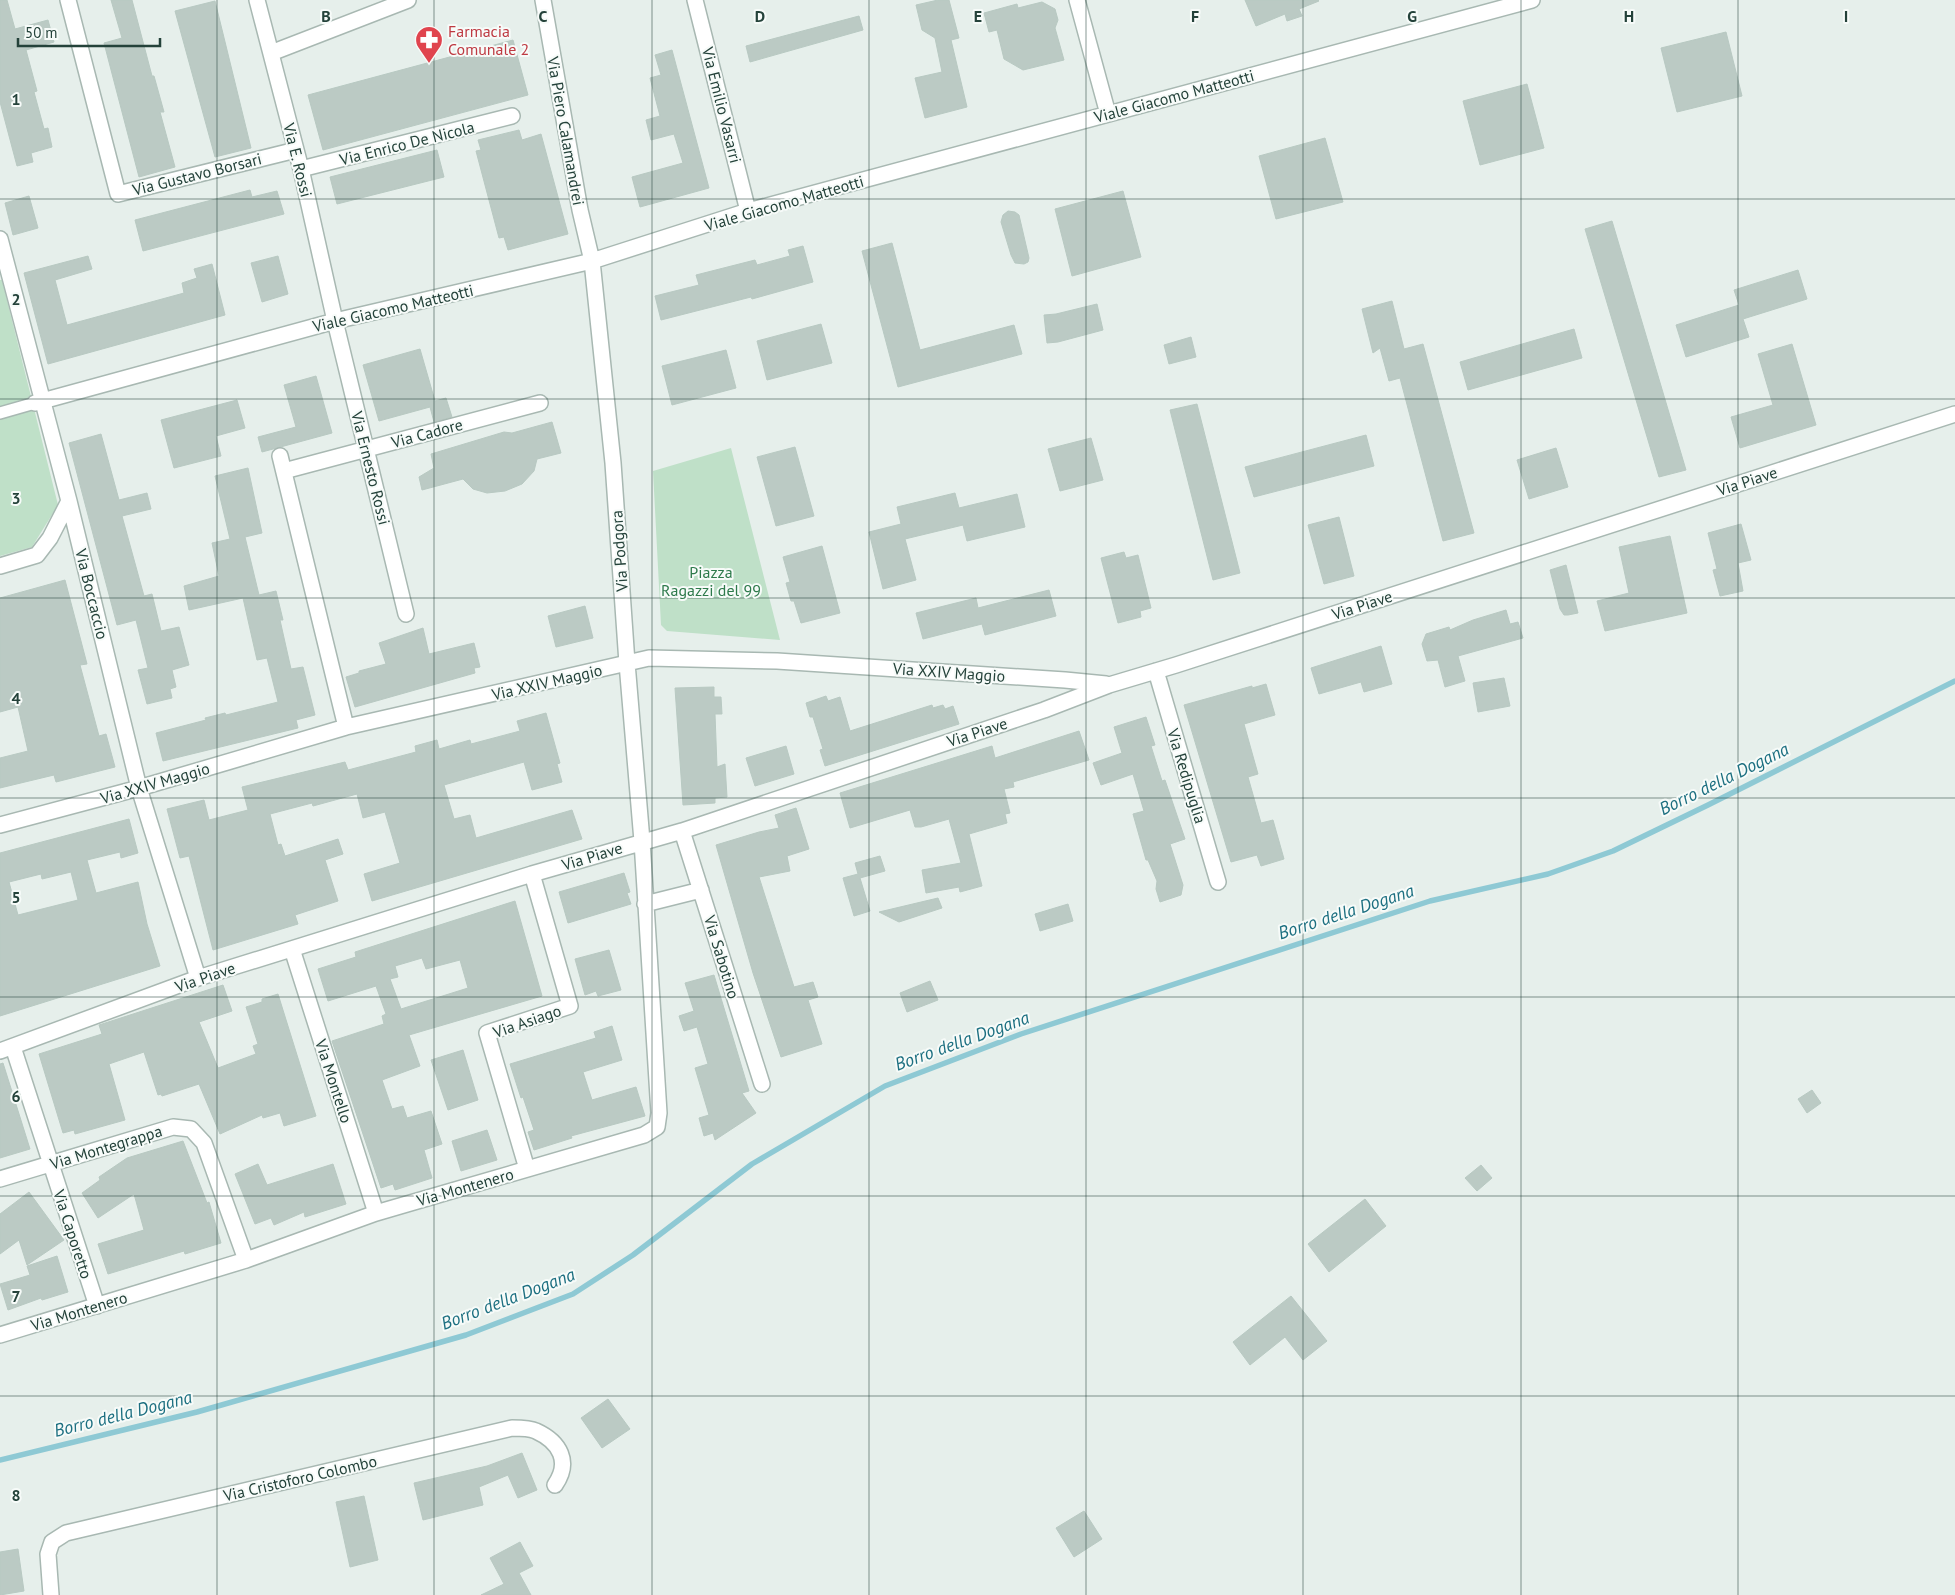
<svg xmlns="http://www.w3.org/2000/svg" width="1955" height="1595" font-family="'PT Sans',sans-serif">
  <rect width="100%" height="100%" fill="#e6efeb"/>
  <path fill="#bfe0c8" d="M0,280H2L58,505L32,547L0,556Z
    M731,448L780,640L667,631L661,625L653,471Z"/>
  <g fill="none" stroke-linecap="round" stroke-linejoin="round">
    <path stroke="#8ec9d4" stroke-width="5.5" d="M0,1460L197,1412L466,1335L573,1294L633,1255L752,1164L885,1086L1021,1034L1430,901L1548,874L1613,851L1708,805L1955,681"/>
  </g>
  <path fill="#bbcac4" stroke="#b8c9c2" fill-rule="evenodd" d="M0,0H7L15,29L48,20L54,42L26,50L37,91L34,92L44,129L48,128L52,147L31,153L33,162L17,166L0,102Z
    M111,0H132L152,76H154L164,112H160L175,167L139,177L104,43L122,38Z
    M938,0H949L959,38L951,40L967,107L925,118L915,78L942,72L935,38L922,30L916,5Z
    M1245,0H1318L1319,1L1299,9L1302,16L1287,21L1285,14L1256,26Z
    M215,1L251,148L215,157L175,11Z
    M1042,2L1055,9L1058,20L1055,28L1064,60L1023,70L1004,59L997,30L989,32L984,13L1017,4L1018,8Z
    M859,16L863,30L750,62L746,46Z
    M1726,32L1742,96L1677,112L1661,48Z
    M513,40L528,95L323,150L308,95Z
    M672,50L709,188L640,207L632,177L683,163L674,134L651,140L646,120L660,116L650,78L661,75L655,55Z
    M1527,84L1544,148L1480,165L1463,101Z
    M519,130L522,140L541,134L568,234L508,250L504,237L499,238L476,151L481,150L478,140Z
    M1325,138L1343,202L1276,219L1259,156Z
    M437,150L444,177L337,204L330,177Z
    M250,190L252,197L277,191L284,214L143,251L135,220Z
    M1123,191L1141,257L1072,276L1055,209Z
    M29,196L38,228L13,235L5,203Z
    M1008,211L1015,212L1019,215L1029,258L1028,262L1024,264L1015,263L1011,255L1001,222L1003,215Z
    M1612,221L1686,470L1659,477L1585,229Z
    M892,243L920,350L1014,325L1022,354L898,387L862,251Z
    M803,246L813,282L752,299L751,297L661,320L655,296L699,285L696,275L755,260L757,265L790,256L788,250Z
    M88,256L92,269L55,280L67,325L184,293L182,283L197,278L194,269L212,264L225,315L48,364L24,273Z
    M278,256L288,294L262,302L251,263Z
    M1798,270L1807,299L1743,319L1749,337L1686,357L1676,325L1739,305L1734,290Z
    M1392,301L1404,349L1423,344L1474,533L1443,541L1400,378L1389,381L1380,348L1373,353L1362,309Z
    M1097,304L1103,330L1058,342L1047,343L1044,315L1056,314Z
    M821,324L832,363L767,380L757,341Z
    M1574,329L1582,358L1468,390L1460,362Z
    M1191,337L1196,357L1169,364L1164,345Z
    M1792,344L1816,425L1740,448L1731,417L1773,405L1758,354Z
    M420,349L435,401L446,398L452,417L434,422L430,407L379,421L363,365Z
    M726,350L736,388L672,405L662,366Z
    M316,376L332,433L262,452L258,437L296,427L284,385Z
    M237,400L245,428L216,436L221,456L174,468L161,420Z
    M1197,404L1240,573L1213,580L1170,410Z
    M552,422L561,453L537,459L534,471L522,484L505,491L487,493L473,489L463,479L422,490L419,477L434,468L431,454L504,432L512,433Z
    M101,434L119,500L147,493L151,509L122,516L144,596L152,594L161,631L179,627L189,665L172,670L176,687L170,689L172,698L147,704L138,670L148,668L136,620L117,625L69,443Z
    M1366,435L1374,466L1254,497L1245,467Z
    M1091,438L1103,480L1060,491L1048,449Z
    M795,447L814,516L776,526L757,457Z
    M1556,448L1568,487L1529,499L1517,460Z
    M248,468L262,533L245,537L259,595L276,591L283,620H280L291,669L303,667L315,715L296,720L298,728L163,761L156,733L206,720L205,718L225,713L226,715L278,702L267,658L257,660L243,598L189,610L184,586L219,576L212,543L230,539L215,476Z
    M955,493L959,508L1017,494L1025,527L967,541L963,525L905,539L916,580L883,589L869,532L901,524L897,507Z
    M1339,517L1354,576L1324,584L1308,525Z
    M1741,524L1751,560L1738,563L1743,591L1720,596L1713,570L1717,569L1708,533Z
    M1670,536L1687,613L1605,631L1597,601L1629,593L1619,547Z
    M822,546L840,613L801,623L794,601H791L786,583L790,582L783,557Z
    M1124,552L1126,558L1138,555L1151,608L1140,611L1141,617L1118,623L1101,558Z
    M1566,565L1578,613L1568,615H1564L1560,609L1550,570Z
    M65,580L87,664L80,665L99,736L106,734L115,767L56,782L54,775L0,788V758L28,751L18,707L0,712V598Z
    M1049,590L1056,616L985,635L982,624L923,639L916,613L976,598L978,608Z
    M585,606L593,638L556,647L548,616Z
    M1506,610L1510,624L1518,622L1523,638L1458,656L1465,681L1445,687L1438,660L1427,661L1422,644L1426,634L1449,627L1450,630L1473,620Z
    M423,628L429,654L474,643L480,667L474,668L475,673L355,707L346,677L359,673V671L386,664L379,643Z
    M1381,646L1392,684L1364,692L1361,682L1319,694L1311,668Z
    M1504,678L1510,706L1478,712L1473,683Z
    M1266,684L1275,715L1244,724L1258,774L1248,777L1261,823L1273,820L1284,859L1261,866L1257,855L1231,862L1184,705L1252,686V688Z
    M714,687V697H721L722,714H715L717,767L725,764L727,797L715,798V803L683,805L675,688Z
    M826,696L828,701L840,697L850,731L932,705L933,708L943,705L945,709L953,706L959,724L825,766L820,750L823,749L813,717H810L806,703Z
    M546,713L560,763L557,764L562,782L532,790L524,762L444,785L454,819L470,815L476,838L572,810L582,839L372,901L364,874L400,863L385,812L363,818L357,794L313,806L312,803L270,814L278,845L281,844L285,856L338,839L343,854L325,860L338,901L295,915L298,924L213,950L189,856L180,858L167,809L204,800L209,820L248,810L242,787L345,762L348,770L416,752L415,746L437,740L439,749L470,740L471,744L520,731L517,721Z
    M1146,717L1155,745L1151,746L1162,781L1165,780L1185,839L1170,844L1183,885L1181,895L1160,902L1156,889L1157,881L1148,860H1146L1133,814L1144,811L1133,774L1101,785L1093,763L1122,753L1114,727Z
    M1079,731L1089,760L1013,782L1014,787L1004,789L1010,813L1005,814L1007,823L969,834L982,886L960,892L959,887L926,893L922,870L961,863L949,819L921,827H915L910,810L850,828L840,793L992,746L995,758Z
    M786,746L794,774L755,786L746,758Z
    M796,808L809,849L787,856L790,871L759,877L794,987L813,982L818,997L808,1000L822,1044L781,1057L753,973L716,845L759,832L779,828L775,815Z
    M129,819L138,853L121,858L120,852L87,860L96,893L138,882L147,924L160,966L0,1016V853ZM71,872L78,900L18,915L9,882L41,874L42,879Z
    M880,856L885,871L860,878L870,911L854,916L843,878L858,874L855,863Z
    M624,873L630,892L627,893L631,904L568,923L559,892Z
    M938,898L942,908L899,922L879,912Z
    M515,901L542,996L409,1035L420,1066L382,1080L392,1109L403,1106L407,1118L431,1111L442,1144L424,1150L432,1178L395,1190L393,1184L381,1188L332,1041L384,1024L382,1016L386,1014L376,986L328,1001L318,969L356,957L355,952ZM422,958L426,969L460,960L468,988L401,1009L390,979L398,977L395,966Z
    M1068,904L1073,921L1040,931L1035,914Z
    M609,950L621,990L598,996L596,991L585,995L575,959Z
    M714,975L749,1091L742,1093L756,1113L715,1140L713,1133L704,1136L699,1118L709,1115L695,1068L708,1064L697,1027L684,1031L679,1016L694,1011L685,983Z
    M930,981L938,1000L907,1012L900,993Z
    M223,985L232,1011L199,1022L218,1068L256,1054L253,1046L258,1044L246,1007L262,1002V999L278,994L316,1116L284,1126L280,1113L263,1118L262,1115L220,1134L199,1084L162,1096L161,1094L158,1095L144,1052L109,1064L125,1120L75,1134L74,1130L63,1133L39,1054L102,1034L99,1025Z
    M612,1026L622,1060L583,1072L592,1100L636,1087L645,1116L571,1136L572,1138L534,1150L528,1132L534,1130L523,1097L521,1098L510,1064L596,1038L594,1032Z
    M463,1050L478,1100L448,1110L431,1060Z
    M3,1063L30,1149L0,1158V1064Z
    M1812,1090L1821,1103L1807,1113L1798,1099Z
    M487,1130L497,1160L461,1171L452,1141Z
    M183,1141L207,1203L209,1202L221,1243L185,1254L184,1251L108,1274L98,1244L144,1230L134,1194L98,1218L82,1193L100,1180L99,1177L127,1158Z
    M258,1164L267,1185L333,1164L346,1204L305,1217L304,1212L274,1225L271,1218L255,1224L235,1174Z
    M1481,1165L1492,1178L1477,1191L1465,1178Z
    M29,1192L64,1240L27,1265L19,1240L0,1254V1214Z
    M1365,1199L1386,1226L1329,1272L1308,1244Z
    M57,1256L68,1292L42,1300L41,1298L8,1310L0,1284L30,1275L27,1266Z
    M1291,1296L1327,1341L1303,1360L1285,1337L1250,1365L1233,1342Z
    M608,1399L630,1429L602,1448L581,1418Z
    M522,1453L537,1490L518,1498L508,1475L479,1487L483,1505L423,1520L414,1483L487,1466Z
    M364,1496L378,1560L350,1567L336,1502Z
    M1084,1511L1102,1539L1074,1557L1056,1528Z
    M520,1542L533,1566L519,1573L531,1595H481L504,1584L490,1558Z
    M18,1549L24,1591L0,1595V1552Z"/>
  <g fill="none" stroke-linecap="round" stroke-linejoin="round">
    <defs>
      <path id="pedestrian" d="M0,413L35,403"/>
      <path id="minor" d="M68,0L118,194L296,150
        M257,0L301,169L335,321L406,614
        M695,0L748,211
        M1077,0L1108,114
        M271,53L408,0
        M301,169L512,116
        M0,239L69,501L139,788L198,978
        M35,403L335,321L592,261L748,211L1532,0
        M280,456L346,727
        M284,471L540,403
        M0,566L37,555L50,538L69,501
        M1156,671L1218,882
        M0,825L139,788L346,727L649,658L777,661L1065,680L1106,684
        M682,831L762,1084
        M645,904L701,890
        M292,949L376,1213
        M13,1047L97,1306
        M0,1051L198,978L532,874L682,831L1044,710L1109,685L1176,665L1955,414
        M527,1169L487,1033L570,1006L532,874
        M0,1179L173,1127L191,1129L204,1143L246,1260
        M0,1335L246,1260L376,1213L644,1135L657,1127L659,1113L642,841L627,663L613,463L592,261L580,210L543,0
        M51,1595L48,1554L52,1542L66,1533L512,1428C520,1428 530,1428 536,1431C560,1442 571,1462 555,1485"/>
    </defs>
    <use href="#pedestrian" stroke="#a8b8b2" stroke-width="14"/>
    <use href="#minor" stroke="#a8b8b2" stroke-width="18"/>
    <use href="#pedestrian" stroke="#fff" stroke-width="11"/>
    <use href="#minor" stroke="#fff" stroke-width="15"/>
  </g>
  <path fill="none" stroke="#24423a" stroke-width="1" stroke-opacity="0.55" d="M217,0V1595M434,0V1595M652,0V1595M869,0V1595M1086,0V1595M1303,0V1595M1521,0V1595M1738,0V1595M0,199H1955M0,399H1955M0,598H1955M0,798H1955M0,997H1955M0,1196H1955M0,1396H1955"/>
  <defs>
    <symbol id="pharmacy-pin" viewBox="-11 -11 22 30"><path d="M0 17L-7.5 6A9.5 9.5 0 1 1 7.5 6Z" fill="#e0444e" stroke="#f7fbf9"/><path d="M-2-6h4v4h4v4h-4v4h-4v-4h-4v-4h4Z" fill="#fff"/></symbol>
  </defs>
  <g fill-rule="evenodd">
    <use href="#pharmacy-pin" x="413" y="24" width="32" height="43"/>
  </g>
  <g text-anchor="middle" stroke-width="4" stroke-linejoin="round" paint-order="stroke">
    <g font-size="16" fill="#be3a42" stroke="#f7fbf9" text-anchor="start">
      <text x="448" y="37">Farmacia<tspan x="448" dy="18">Comunale 2</tspan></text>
    </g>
    <g font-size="16" fill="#24423a" stroke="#f7fbf9">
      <text transform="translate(1174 96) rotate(-15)" y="6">Viale Giacomo Matteotti</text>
      <text transform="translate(722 105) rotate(76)" y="6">Via Emilio Vasarri</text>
      <text transform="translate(566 131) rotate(80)" y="6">Via Piero Calamandrei</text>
      <text transform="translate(407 143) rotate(-14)" y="6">Via Enrico De Nicola</text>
      <text transform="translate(298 160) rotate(76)" y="6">Via E. Rossi</text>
      <text transform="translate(197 174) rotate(-14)" y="6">Via Gustavo Borsari</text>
      <text transform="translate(784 203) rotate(-16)" y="6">Viale Giacomo Matteotti</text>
      <text transform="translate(393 308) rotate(-13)" y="6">Viale Giacomo Matteotti</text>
      <text transform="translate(427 433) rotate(-15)" y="6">Via Cadore</text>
      <text transform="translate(371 468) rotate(76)" y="6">Via Ernesto Rossi</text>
      <text transform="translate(1747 481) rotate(-18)" y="6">Via Piave</text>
      <text transform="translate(619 551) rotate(-94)" y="6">Via Podgora</text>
      <text transform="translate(92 594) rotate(76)" y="6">Via Boccaccio</text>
      <text transform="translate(1362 605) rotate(-18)" y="6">Via Piave</text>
      <text transform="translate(949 672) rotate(4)" y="6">Via XXIV Maggio</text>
      <text transform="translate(547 682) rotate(-13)" y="6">Via XXIV Maggio</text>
      <text transform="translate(977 732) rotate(-18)" y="6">Via Piave</text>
      <text transform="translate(1187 776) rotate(73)" y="6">Via Redipuglia</text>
      <text transform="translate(155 783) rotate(-16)" y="6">Via XXIV Maggio</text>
      <text transform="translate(592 856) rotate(-17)" y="6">Via Piave</text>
      <text transform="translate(722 957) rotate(73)" y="6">Via Sabotino</text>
      <text transform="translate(205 977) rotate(-19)" y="6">Via Piave</text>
      <text transform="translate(527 1021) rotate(-19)" y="6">Via Asiago</text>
      <text transform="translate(334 1081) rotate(72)" y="6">Via Montello</text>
      <text transform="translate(106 1147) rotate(-17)" y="6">Via Montegrappa</text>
      <text transform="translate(465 1187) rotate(-16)" y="6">Via Montenero</text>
      <text transform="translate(73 1234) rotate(72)" y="6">Via Caporetto</text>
      <text transform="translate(79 1311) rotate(-17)" y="6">Via Montenero</text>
      <text transform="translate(300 1478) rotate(-13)" y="6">Via Cristoforo Colombo</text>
    </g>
    <g font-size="16" fill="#2d7a4b" stroke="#f7fbf9">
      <text x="711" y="578">Piazza<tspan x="711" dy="18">Ragazzi del 99</tspan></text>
    </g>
    <g font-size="18" font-style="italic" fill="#1c6f80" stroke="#f7fbf9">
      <text transform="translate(1724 779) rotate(-26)" y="6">Borro della Dogana</text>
      <text transform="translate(1346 912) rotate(-18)" y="6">Borro della Dogana</text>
      <text transform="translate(962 1041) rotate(-20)" y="6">Borro della Dogana</text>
      <text transform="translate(508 1299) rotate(-21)" y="6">Borro della Dogana</text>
      <text transform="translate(123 1414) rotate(-14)" y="6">Borro della Dogana</text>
    </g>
  </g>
  <g font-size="16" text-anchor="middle" font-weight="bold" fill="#24423a" stroke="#f7fbf9" stroke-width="4" stroke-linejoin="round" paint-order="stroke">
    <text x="326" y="22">B</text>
    <text x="543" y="22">C</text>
    <text x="760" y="22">D</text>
    <text x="978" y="22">E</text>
    <text x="1195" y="22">F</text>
    <text x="1412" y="22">G</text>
    <text x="1629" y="22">H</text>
    <text x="1846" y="22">I</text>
    <text x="16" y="105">1</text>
    <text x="16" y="305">2</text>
    <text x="16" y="504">3</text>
    <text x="16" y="704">4</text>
    <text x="16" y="903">5</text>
    <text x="16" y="1102">6</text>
    <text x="16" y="1302">7</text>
    <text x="16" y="1501">8</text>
  </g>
  <path d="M18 38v8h142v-8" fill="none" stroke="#24423a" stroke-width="2.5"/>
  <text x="25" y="38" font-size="15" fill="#24423a" stroke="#f7fbf9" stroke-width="4" paint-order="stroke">50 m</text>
</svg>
